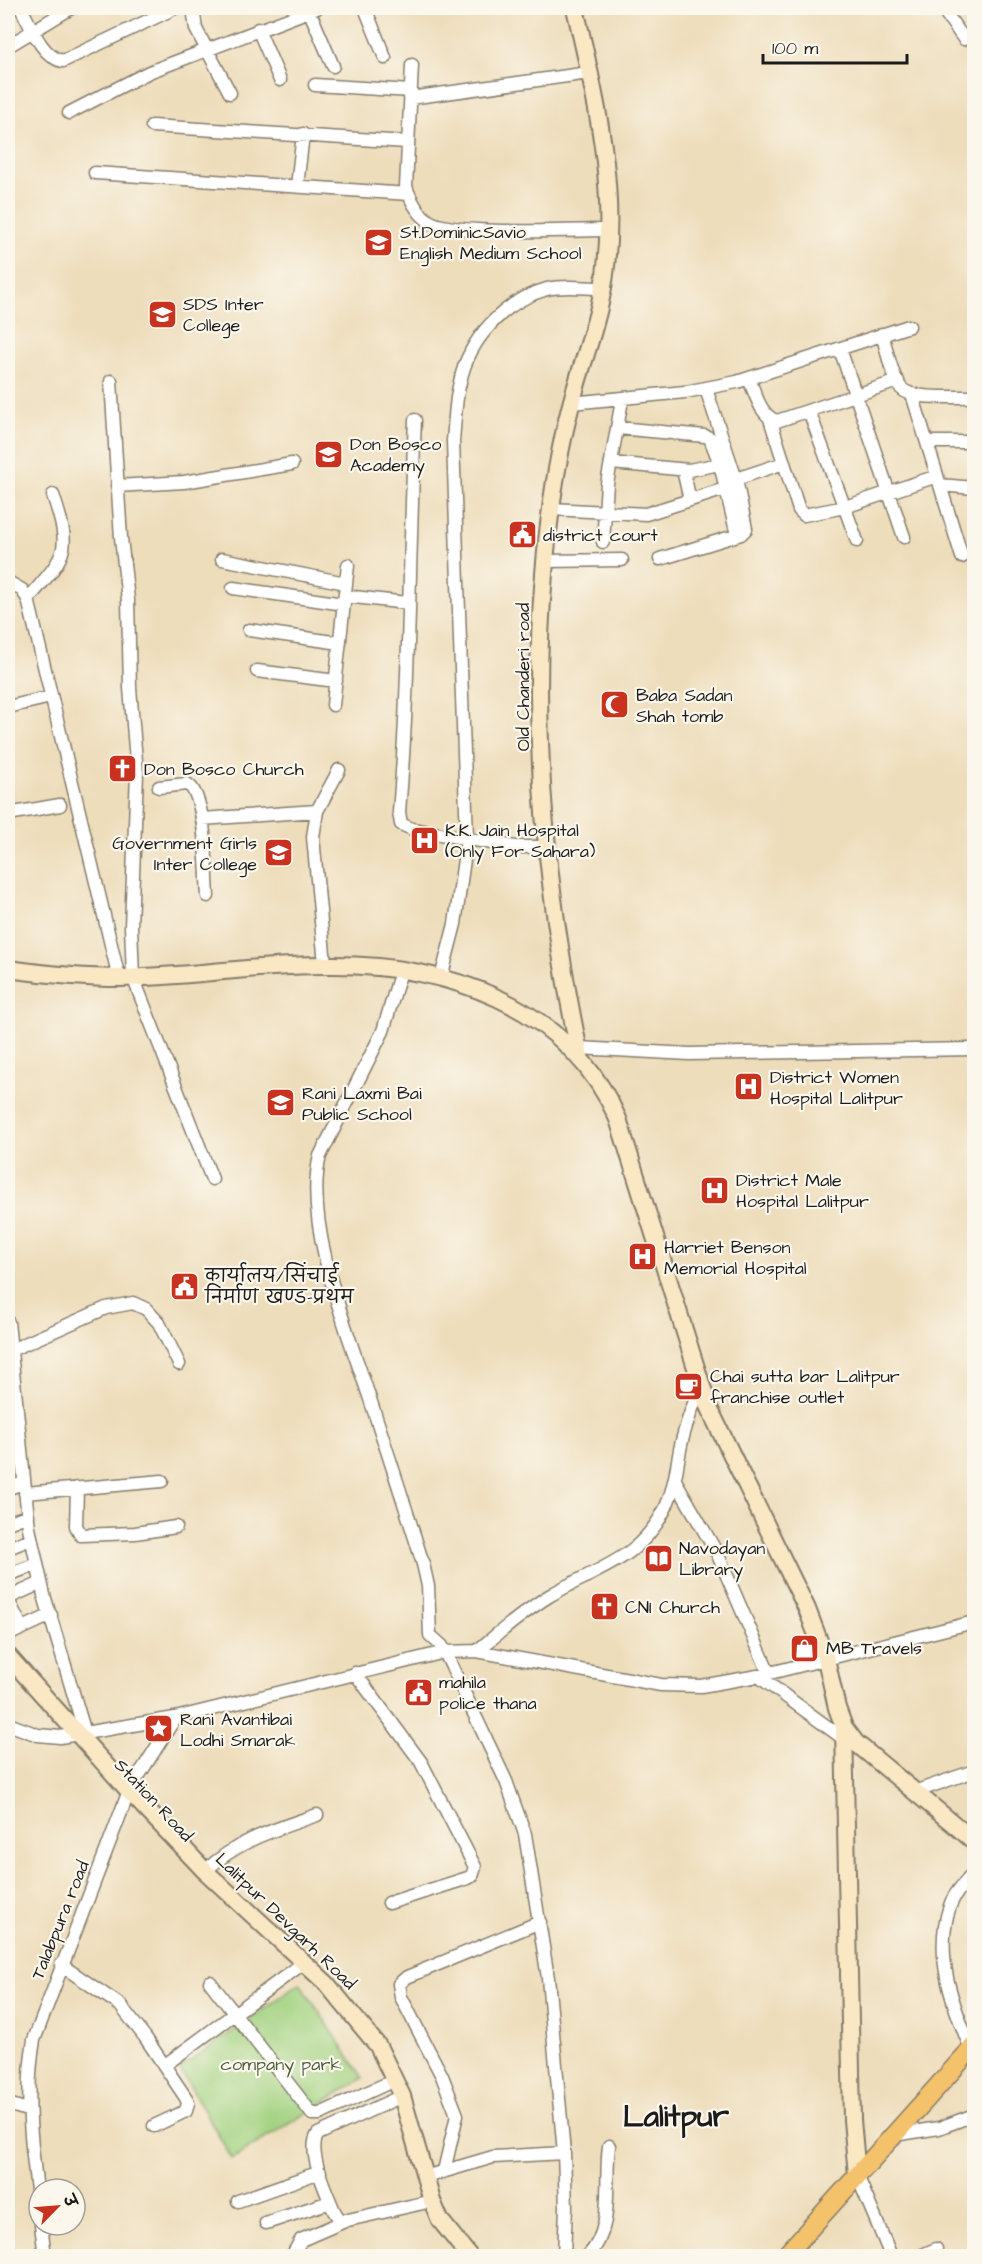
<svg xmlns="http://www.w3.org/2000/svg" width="982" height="2264" font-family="'Architects Daughter','Playpen Sans Deva',sans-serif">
  <rect width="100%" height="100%" fill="#fbf7ec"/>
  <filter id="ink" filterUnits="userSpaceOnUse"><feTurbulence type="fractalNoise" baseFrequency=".0167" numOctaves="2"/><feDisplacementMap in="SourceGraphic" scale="12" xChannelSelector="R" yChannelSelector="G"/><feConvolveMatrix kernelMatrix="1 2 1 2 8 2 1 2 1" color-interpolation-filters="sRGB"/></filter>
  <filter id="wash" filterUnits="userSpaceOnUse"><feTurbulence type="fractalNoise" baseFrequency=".008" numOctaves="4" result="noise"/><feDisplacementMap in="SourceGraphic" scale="24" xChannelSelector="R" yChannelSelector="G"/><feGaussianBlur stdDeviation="1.35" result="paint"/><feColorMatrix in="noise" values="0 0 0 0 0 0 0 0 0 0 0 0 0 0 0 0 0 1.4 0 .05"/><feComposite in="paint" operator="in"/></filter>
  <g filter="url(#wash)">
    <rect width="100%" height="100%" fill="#edb"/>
    <path fill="#f2cfe1" d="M648,1248L652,1262L639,1266L634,1252Z"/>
    <path fill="#a1d17f" stroke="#5e764e" stroke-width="1.5" d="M300,1983L363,2078L232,2159L180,2069Z"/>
  </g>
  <g filter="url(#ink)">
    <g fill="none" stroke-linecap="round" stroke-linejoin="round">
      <defs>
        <path id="street" d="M21,8C30,24 42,58 63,61L175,8
          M193,8L196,29L230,93
          M365,8L385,58
          M942,8L964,39
          M309,10L333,66
          M258,29L280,80
          M8,46L71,8
          M412,65L406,187C411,200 417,213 429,221C450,236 574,230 607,230
          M315,85L411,91
          M410,98L589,73
          M69,113L149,72L317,8
          M152,126L407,142
          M95,173L409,194
          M297,186L303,134
          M882,334C887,350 891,375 901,388C912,401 958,396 974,397
          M840,349L904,537
          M749,379C755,393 761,417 777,421L898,381
          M111,381L121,538L128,600L130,688L137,773L131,926L133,977L212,1179
          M912,394L962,557
          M571,403L685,392L737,382L909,326
          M809,411L857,541
          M770,419L799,510L804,515L845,507L937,476
          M415,420C409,550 410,682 399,812L401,824L412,829L515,847H548
          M618,428L705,436L710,438L720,464L737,535
          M927,442H974
          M611,463L689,470L725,463
          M683,470L690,500
          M736,479L784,463
          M940,485L974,488
          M117,486L184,482L292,464
          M551,509L646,514L725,489
          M603,542L607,484L622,400
          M222,559L346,583
          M660,559L741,534L746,529L736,479L706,389
          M545,561L622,560
          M8,582L22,590L28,599L119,978
          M233,588L344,604
          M345,596L407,603
          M28,599C67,554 72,552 53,495
          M249,630L340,643
          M257,671L336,681
          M333,705L348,565
          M8,707L51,697
          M159,787L187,784C207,794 206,873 208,896
          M8,814L60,805
          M202,819L317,811
          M325,964L313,837L317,811L339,770
          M401,971L383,1031L320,1156C303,1224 348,1333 370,1399C388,1454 406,1508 423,1564L428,1586L430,1635L442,1646L506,1781L525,1834L548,1978L564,2153L566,2207L564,2256
          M441,978L455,924L467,838L453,441C455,421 455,401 460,382C469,339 504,301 547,289C564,285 584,288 602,288
          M578,1048L689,1054L974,1049
          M8,1322L29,1528L44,1595L85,1733
          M11,1350L106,1308L133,1303L146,1309L159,1323L179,1364
          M8,1452L20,1446
          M676,1482L718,1555L769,1673
          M8,1488L24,1483
          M77,1488L76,1526L81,1535L135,1533L176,1527
          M25,1493L162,1481
          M8,1523L28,1515
          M8,1548L31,1539
          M8,1575L37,1564
          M8,1598L41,1583
          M8,1600L22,1628
          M12,1633L51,1615
          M477,1651C500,1632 523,1612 549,1596C596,1568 640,1561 666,1507C675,1487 676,1470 680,1450C684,1427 693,1406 701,1385
          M355,1673L421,1762L475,1867L472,1876L468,1878L389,1903
          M758,1676L844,1739
          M8,1724L38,1735L60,1737L175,1718L445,1652L477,1651L661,1685L701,1686L758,1676L974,1622
          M914,1792L974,1771
          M205,1871C240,1839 274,1830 317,1815
          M61,1965L120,2005L145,2037L186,2098L188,2103L186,2111L154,2126
          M210,1982L312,2114H320L386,2084
          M971,2049C953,2006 933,1954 950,1906C954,1893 965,1883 974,1873
          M165,2065L298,1967
          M402,2096L318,2134C306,2151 327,2193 334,2211L339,2219L348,2220L432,2201
          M8,2104L27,2110
          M894,2135L939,2128L974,2115
          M444,2171L457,2115L442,2076L401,1997L399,1984L407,1977L540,1922
          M857,2175L891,2256
          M425,2177L493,2157L564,2153
          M238,2201L320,2172
          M39,2206C32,2150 24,2097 34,2040L129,1791L175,1718
          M266,2223L330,2202
          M41,2225L45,2256
          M292,2256L301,2240L347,2220
          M588,2256C615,2228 604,2182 609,2146
          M920,2256L936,2249"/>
        <path id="secondary" d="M575,8C597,104 622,203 600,303C594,332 583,361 575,390C558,449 549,512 544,574C530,734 547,900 580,1056
          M8,969C45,974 83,978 120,978C188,977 256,965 324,965C444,963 567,1003 618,1119L708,1406L807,1609L826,1659L837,1708L844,1727L856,1743L974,1841
          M8,1656L129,1791L205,1871L326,1983L378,2046L402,2096L432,2201L440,2220L469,2256
          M844,1727L852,2120L857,2175"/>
        <path id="primary" d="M785,2256L974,2046"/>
      </defs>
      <use href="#street" stroke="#857c6c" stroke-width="15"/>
      <use href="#secondary" stroke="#857c6c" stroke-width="20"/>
      <use href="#primary" stroke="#857c6c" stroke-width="21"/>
      <use href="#street" stroke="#fff" stroke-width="12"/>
      <use href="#secondary" stroke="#fae7c3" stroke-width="16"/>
      <use href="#primary" stroke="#f3c26a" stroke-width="18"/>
    </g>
  </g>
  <defs>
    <symbol id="school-square" viewBox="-11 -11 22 22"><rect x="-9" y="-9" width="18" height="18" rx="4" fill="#c8321e" stroke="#fbf7ec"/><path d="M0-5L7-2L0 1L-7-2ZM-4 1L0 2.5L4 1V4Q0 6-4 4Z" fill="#fff"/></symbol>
    <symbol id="civic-square" viewBox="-11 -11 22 22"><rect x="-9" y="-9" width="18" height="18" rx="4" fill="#c8321e" stroke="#fbf7ec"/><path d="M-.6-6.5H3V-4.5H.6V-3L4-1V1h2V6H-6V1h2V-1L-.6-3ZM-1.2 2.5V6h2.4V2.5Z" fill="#fff"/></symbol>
    <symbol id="mosque-square" viewBox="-11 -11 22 22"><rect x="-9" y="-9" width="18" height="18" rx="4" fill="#c8321e" stroke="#fbf7ec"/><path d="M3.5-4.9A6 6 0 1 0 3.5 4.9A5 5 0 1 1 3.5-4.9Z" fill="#fff"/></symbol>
    <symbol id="church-square" viewBox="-11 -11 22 22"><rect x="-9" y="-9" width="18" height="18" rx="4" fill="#c8321e" stroke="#fbf7ec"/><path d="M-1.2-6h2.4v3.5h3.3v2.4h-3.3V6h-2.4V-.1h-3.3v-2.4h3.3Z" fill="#fff"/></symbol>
    <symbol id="hospital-square" viewBox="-11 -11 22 22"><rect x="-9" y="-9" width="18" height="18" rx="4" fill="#c8321e" stroke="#fbf7ec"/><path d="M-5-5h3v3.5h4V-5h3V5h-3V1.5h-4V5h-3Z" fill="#fff"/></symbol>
    <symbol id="cafe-square" viewBox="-11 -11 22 22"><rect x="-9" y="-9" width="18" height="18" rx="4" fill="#c8321e" stroke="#fbf7ec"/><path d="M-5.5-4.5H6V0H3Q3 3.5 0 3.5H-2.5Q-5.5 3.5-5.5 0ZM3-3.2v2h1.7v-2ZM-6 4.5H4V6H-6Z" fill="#fff"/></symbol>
    <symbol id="library-square" viewBox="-11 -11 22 22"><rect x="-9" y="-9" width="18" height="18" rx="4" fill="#c8321e" stroke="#fbf7ec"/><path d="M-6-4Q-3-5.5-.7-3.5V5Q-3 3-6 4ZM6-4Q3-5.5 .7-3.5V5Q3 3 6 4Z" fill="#fff"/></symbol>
    <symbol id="shop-square" viewBox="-11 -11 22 22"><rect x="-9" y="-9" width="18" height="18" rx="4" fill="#c8321e" stroke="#fbf7ec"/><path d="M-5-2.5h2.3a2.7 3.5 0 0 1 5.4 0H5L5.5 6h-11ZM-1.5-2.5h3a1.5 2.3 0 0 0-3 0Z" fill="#fff"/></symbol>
    <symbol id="sight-square" viewBox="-11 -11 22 22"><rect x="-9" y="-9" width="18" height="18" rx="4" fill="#c8321e" stroke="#fbf7ec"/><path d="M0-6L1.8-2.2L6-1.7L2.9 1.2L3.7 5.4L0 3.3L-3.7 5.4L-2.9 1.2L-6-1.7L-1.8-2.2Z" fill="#fff"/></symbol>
  </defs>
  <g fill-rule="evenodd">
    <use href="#school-square" x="362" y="226" width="33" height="33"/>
    <use href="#school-square" x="146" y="298" width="33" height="33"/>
    <use href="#school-square" x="312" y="438" width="33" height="33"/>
    <use href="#civic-square" x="506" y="518" width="33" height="33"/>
    <use href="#mosque-square" x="598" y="688" width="33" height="33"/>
    <use href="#church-square" x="106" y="752" width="33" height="33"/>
    <use href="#hospital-square" x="408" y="824" width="33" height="33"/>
    <use href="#school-square" x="262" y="836" width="33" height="33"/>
    <use href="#hospital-square" x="732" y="1070" width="33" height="33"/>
    <use href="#school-square" x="264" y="1086" width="33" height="33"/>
    <use href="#hospital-square" x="698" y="1174" width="33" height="33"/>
    <use href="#hospital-square" x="626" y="1240" width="33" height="33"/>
    <use href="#civic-square" x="168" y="1270" width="33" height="33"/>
    <use href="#cafe-square" x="672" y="1370" width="33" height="33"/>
    <use href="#library-square" x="642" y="1542" width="33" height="33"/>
    <use href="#church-square" x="588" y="1590" width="33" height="33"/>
    <use href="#shop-square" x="788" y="1632" width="33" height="33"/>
    <use href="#civic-square" x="402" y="1676" width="33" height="33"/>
    <use href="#sight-square" x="142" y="1712" width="33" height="33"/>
  </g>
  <g text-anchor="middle" stroke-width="4.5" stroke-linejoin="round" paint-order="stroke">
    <g font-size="18" fill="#1c1c1c" stroke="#fbf7ec" text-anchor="start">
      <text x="400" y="238">St.DominicSavio<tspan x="400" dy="21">English Medium School</tspan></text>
      <text x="183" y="310">SDS Inter<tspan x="183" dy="21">College</tspan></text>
      <text x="350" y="450">Don Bosco<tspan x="350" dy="21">Academy</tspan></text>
      <text x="543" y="541">district court</text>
      <text x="636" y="701">Baba Sadan<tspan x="636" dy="21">Shah tomb</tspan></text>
      <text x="144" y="775">Don Bosco Church</text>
      <text x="445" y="836">K.K. Jain Hospital<tspan x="445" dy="21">(Only For Sahara)</tspan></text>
      <text x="257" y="849" text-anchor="end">Government Girls<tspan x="257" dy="21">Inter College</tspan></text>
      <text x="770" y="1083">District Women<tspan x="770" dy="21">Hospital Lalitpur</tspan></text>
      <text x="302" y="1099">Rani Laxmi Bai<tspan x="302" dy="21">Public School</tspan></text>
      <text x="736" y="1186">District Male<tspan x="736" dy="21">Hospital Lalitpur</tspan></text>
      <text x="664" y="1253">Harriet Benson<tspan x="664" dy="21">Memorial Hospital</tspan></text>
      <text x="205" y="1282">कार्यालय/सिंचाई<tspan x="205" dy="21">निर्माण खण्ड-प्रथम</tspan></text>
      <text x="710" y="1382">Chai sutta bar Lalitpur<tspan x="710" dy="21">franchise outlet</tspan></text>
      <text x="679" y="1554">Navodayan<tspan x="679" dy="21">Library</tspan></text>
      <text x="625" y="1613">CNI Church</text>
      <text x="826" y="1654">MB Travels</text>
      <text x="439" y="1688">mahila<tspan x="439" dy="21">police thana</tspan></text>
      <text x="180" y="1725">Rani Avantibai<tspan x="180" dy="21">Lodhi Smarak</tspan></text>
    </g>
    <g font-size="18" fill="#1c1c1c" stroke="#fbf7ec">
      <text transform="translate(523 677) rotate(-90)" y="6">Old Chanderi road</text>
      <text transform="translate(154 1800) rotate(47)" y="6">Station Road</text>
      <text transform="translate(60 1920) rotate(-68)" y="6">Talabpura road</text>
      <text transform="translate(286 1921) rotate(44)" y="6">Lalitpur Devgarh Road</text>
    </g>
    <g font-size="18" fill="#4b5b3f" stroke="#fbf7ec">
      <text x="281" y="2070">company park</text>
    </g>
    <g font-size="30" font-weight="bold" fill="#1c1c1c" stroke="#fbf7ec">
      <text x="676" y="2126">Lalitpur</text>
    </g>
  </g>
  <rect width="982" height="2264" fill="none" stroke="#fbf7ec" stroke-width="30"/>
  <g transform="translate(57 2207) rotate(65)"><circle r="28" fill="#fbf7ec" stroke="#a29f99" stroke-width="1.5"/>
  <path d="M0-4.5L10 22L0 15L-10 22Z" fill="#c8321e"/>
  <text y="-9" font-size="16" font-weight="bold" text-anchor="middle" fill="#1c1c1c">उ</text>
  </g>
  <path d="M763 54v9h144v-9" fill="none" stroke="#1c1c1c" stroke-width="3"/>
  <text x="772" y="54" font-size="18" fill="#1c1c1c" stroke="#fbf7ec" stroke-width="4.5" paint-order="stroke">100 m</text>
</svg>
